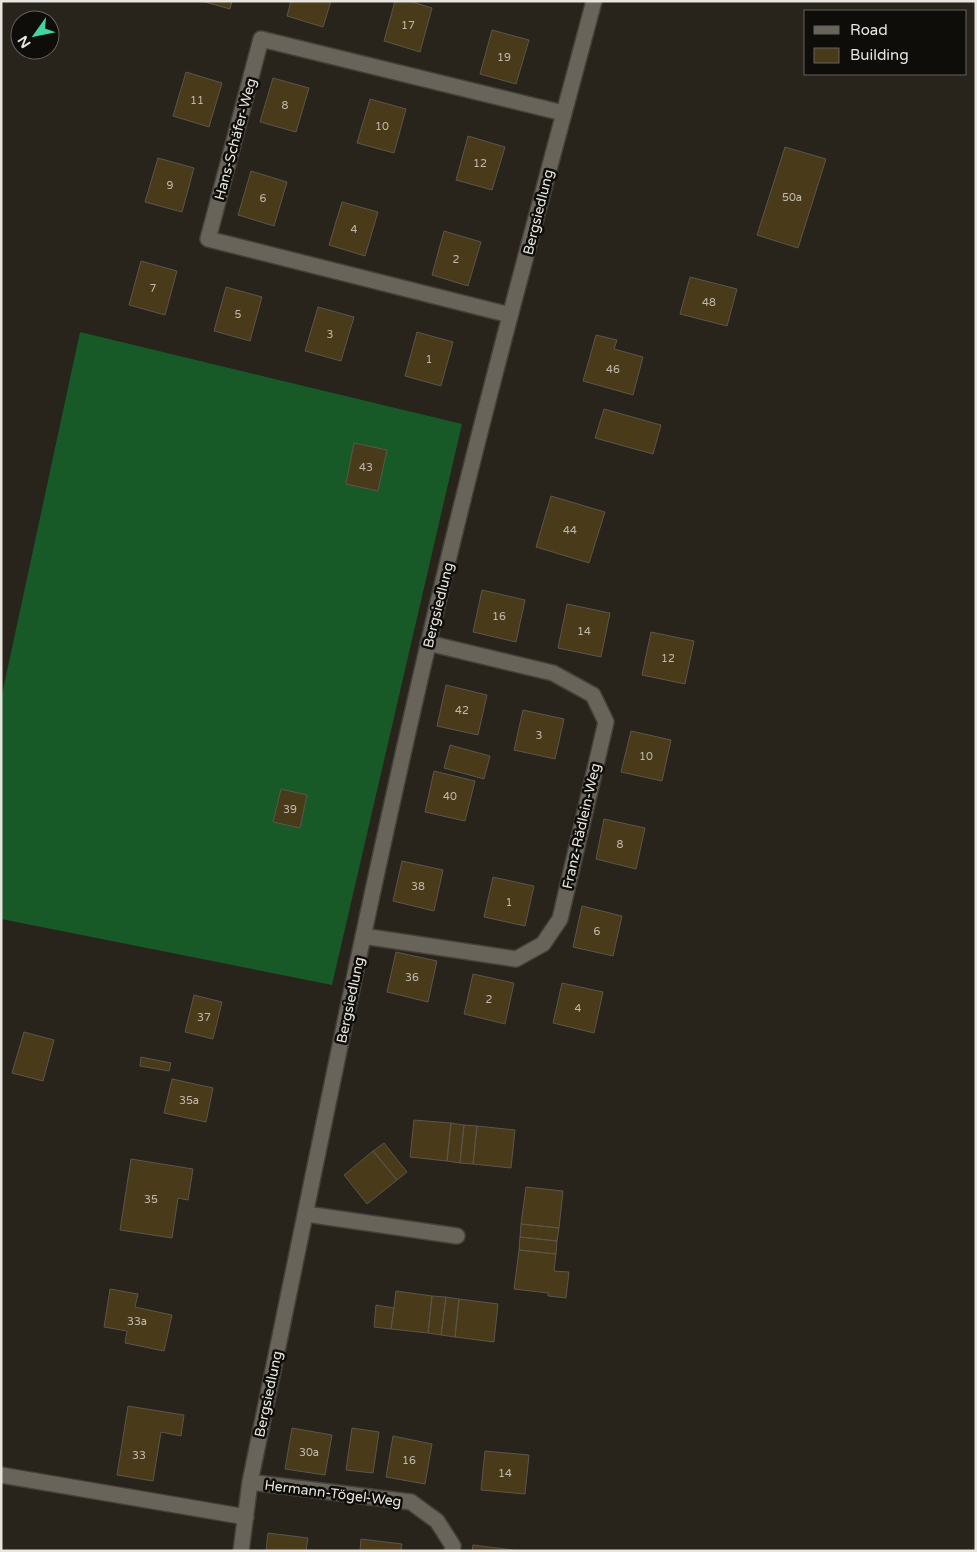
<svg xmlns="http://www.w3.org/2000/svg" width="977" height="1552" font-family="'Varela Round',sans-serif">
  <rect width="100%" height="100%" fill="#28231b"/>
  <path fill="#175927" d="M80,332L462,424L332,985L1,919V699Z"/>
  <path fill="#493a1a" stroke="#5b564c" d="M201,1H232L230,9Z
    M291,1H331L323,27L287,16Z
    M395,1H409L432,8L420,52L384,41Z
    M492,30L529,40L516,84L480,74Z
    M186,72L222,83L209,127L173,116Z
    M273,78L309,88L296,132L260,122Z
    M370,99L406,109L394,153L357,143Z
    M468,136L505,147L492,190L456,180Z
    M785,147L826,159L798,248L757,235Z
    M158,158L194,168L182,212L145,202Z
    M251,171L287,182L274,226L238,215Z
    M342,202L378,212L365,256L329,245Z
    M444,231L481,242L468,286L432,275Z
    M141,261L177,271L165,315L129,305Z
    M690,277L737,289L727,326L680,314Z
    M226,287L262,297L250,341L214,331Z
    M318,307L354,317L341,361L305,351Z
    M417,332L453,342L441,386L405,376Z
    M596,335L617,340L614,349L643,357L633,395L583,381Z
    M604,409L661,425L653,454L595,438Z
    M354,443L387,450L378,491L346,484Z
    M551,496L605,512L589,563L536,547Z
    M482,590L525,600L516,642L473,632Z
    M567,604L610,613L601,657L558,648Z
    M651,632L694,641L685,684L642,675Z
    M446,685L487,695L478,735L437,726Z
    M523,710L564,719L555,759L514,750Z
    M631,731L671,740L662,781L621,772Z
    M450,745L490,756L484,779L444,768Z
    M434,771L475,781L465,821L425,812Z
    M281,789L307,795L300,828L273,822Z
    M604,819L645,828L636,869L596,859Z
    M402,861L443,870L434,911L393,901Z
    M493,877L534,886L525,926L484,917Z
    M582,906L622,916L613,956L573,947Z
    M396,952L437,961L428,1002L387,992Z
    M473,974L514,983L505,1024L464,1014Z
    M562,983L603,992L594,1033L553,1023Z
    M194,995L222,1002L213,1039L185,1032Z
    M24,1032L54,1040L43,1081L12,1073Z
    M141,1057L171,1063L169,1071L140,1066Z
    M172,1079L213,1088L206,1122L164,1113Z
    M414,1120L451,1123L447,1161L410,1157Z
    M451,1123L464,1125L460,1163L447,1161Z
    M464,1125L477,1126L473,1164L460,1163Z
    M477,1126L515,1130L511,1168L473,1164Z
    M384,1143L407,1172L397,1180L373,1151Z
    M373,1151L397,1180L367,1204L344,1175Z
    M131,1159L193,1169L188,1200L178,1198L172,1238L120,1230Z
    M526,1187L563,1191L559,1228L521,1224Z
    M521,1224L559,1228L557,1241L520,1237Z
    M520,1237L557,1241L556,1254L519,1250Z
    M519,1250L556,1254L554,1271L569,1272L566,1298L548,1296V1293L514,1289Z
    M110,1289L138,1294L135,1307L172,1315L164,1351L125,1343L127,1331L104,1327Z
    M396,1291L432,1296L428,1333L391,1329Z
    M432,1296L446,1297L441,1335L428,1333Z
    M446,1297L459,1299L455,1337L441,1335Z
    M459,1299L498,1304L494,1342L455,1337Z
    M376,1305L394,1308L391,1329L374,1327Z
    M128,1406L184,1415L181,1436L161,1432L153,1481L117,1475Z
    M292,1428L332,1435L325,1475L285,1469Z
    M352,1428L379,1432L373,1473L346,1470Z
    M393,1436L432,1444L425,1484L386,1477Z
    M485,1451L529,1455L525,1494L481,1490Z
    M268,1533L308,1538L306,1551H266Z
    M361,1539L402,1544L401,1551H360Z
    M473,1545L513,1550V1551H472Z"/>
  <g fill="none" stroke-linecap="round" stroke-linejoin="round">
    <defs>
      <path id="minor" d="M510,315L208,239L261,39L563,113
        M363,936L516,959L543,944L560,919L606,722L593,695L553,673L428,643
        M306,1214L457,1236
        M1,1475L246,1517
        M250,1482L411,1502L437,1521L453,1546L452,1551
        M241,1551L250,1482C308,1203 363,923 428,645C478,429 537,215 594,1"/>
    </defs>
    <use href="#minor" stroke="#454039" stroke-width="18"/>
    <use href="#minor" stroke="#69645a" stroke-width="15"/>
  </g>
  <g text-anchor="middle" stroke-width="5" stroke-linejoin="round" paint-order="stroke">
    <g font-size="11" fill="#c0baae">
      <text x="408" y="29">17</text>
      <text x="504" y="61">19</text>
      <text x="197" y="104">11</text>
      <text x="285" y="109">8</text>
      <text x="382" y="130">10</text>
      <text x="480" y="167">12</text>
      <text x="170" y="189">9</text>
      <text x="792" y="201">50a</text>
      <text x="263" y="202">6</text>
      <text x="354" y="233">4</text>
      <text x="456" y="263">2</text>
      <text x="153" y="292">7</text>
      <text x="709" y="306">48</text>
      <text x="238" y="318">5</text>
      <text x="330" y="338">3</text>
      <text x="429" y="363">1</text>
      <text x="613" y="373">46</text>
      <text x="366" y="471">43</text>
      <text x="570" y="534">44</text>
      <text x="499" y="620">16</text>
      <text x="584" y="635">14</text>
      <text x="668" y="662">12</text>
      <text x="462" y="714">42</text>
      <text x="539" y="739">3</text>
      <text x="646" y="760">10</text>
      <text x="450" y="800">40</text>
      <text x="290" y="813">39</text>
      <text x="620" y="848">8</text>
      <text x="418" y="890">38</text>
      <text x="509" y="906">1</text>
      <text x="597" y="935">6</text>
      <text x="412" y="981">36</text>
      <text x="489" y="1003">2</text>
      <text x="578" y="1012">4</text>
      <text x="204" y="1021">37</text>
      <text x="189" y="1104">35a</text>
      <text x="151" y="1203">35</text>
      <text x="137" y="1325">33a</text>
      <text x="309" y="1456">30a</text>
      <text x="139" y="1459">33</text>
      <text x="409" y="1464">16</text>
      <text x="505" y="1477">14</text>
    </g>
    <g font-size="14" fill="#e8e5df" stroke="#0f0d09">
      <text transform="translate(235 139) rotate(-75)" y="5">Hans-Schäfer-Weg</text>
      <text transform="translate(538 212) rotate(-76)" y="5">Bergsiedlung</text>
      <text transform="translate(438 605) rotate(-76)" y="5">Bergsiedlung</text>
      <text transform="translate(581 826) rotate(-77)" y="5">Franz-Rädlein-Weg</text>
      <text transform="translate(350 1000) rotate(-78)" y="5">Bergsiedlung</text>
      <text transform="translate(268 1394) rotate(-78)" y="5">Bergsiedlung</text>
      <text transform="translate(333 1493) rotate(7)" y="5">Hermann-Tögel-Weg</text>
    </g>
  </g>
  <rect width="977" height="1552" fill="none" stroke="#e8e5df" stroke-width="5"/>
  <rect x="804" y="10" width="162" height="65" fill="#0f0d09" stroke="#66635f"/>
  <rect x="814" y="26" width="25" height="8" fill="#69645a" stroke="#66635f"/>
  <text x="850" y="35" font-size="15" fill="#e8e5df">Road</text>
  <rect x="814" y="48" width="25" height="15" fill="#493a1a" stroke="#66635f"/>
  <text x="850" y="60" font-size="15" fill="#e8e5df">Building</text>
  <g transform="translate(35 35) rotate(237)"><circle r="24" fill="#0f0d09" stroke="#66635f"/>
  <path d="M0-4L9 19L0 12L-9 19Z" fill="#43d4a0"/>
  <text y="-8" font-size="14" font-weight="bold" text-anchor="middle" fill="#e8e5df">N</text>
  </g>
</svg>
